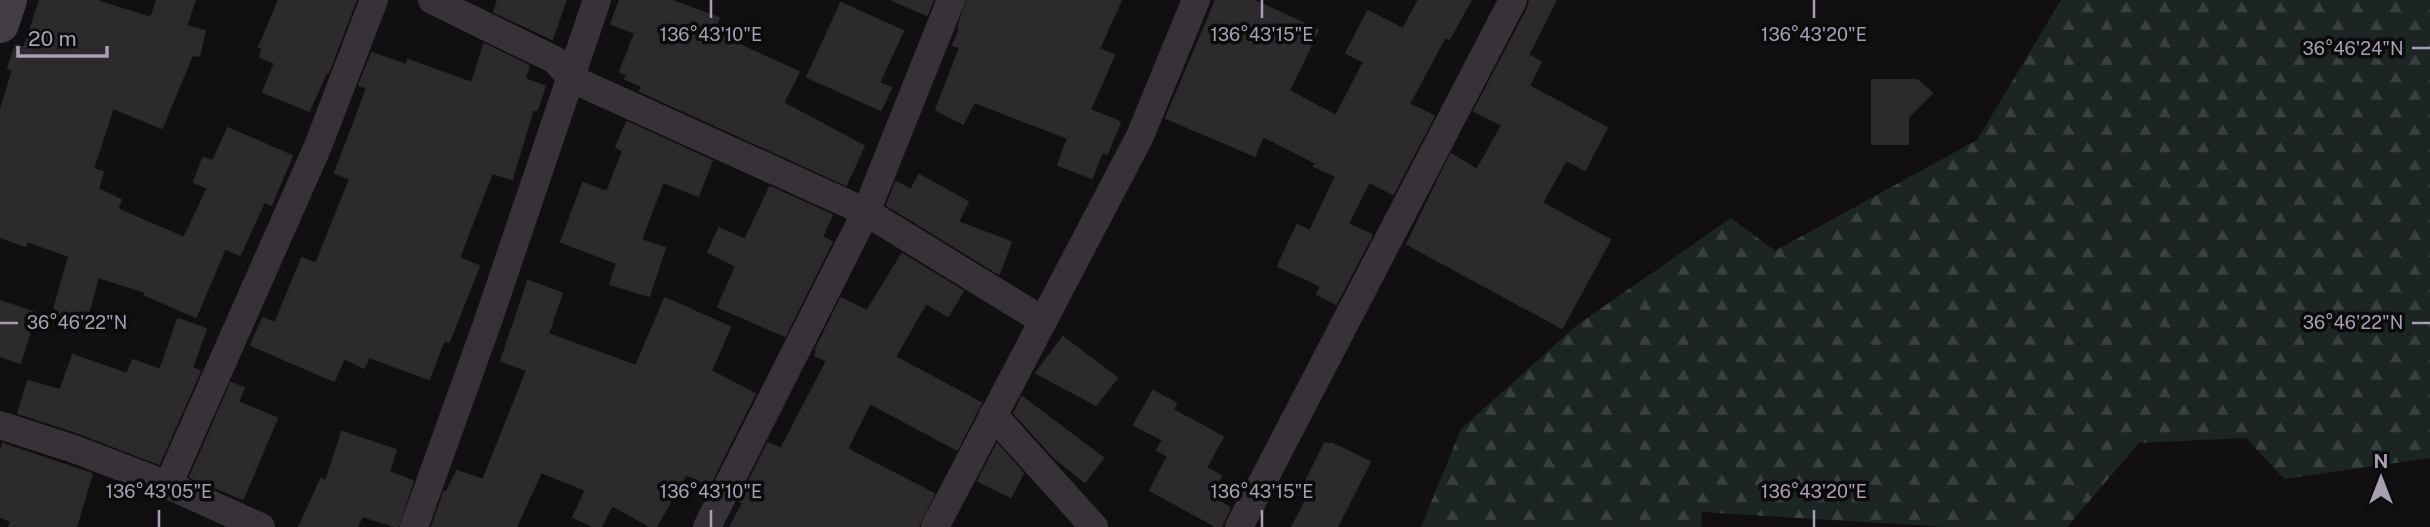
<svg xmlns="http://www.w3.org/2000/svg" width="2430" height="527" font-family="'Public Sans',sans-serif">
  <defs>
    <pattern id="forest-firs" width="22" height="20" patternUnits="userSpaceOnUse" patternTransform="scale(1.75)"><rect width="22" height="20" fill="#1c2424"/><path d="M5 1l3.5 6h-7zM16 11l3.5 6h-7z" fill="#3a4041"/></pattern>
  </defs>
  <rect width="100%" height="100%" fill="#110f11"/>
  <path fill="url(#forest-firs)" d="M2061,0H2430V458L2284,479L2246,438L2139,443L2067,527H1947L1702,512L1701,527H1421L1461,429L1577,325L1731,218L1775,251L1977,140Z"/>
  <path fill="#2d2a2e" stroke="#2d292d" stroke-width="2" d="M40,0H94L151,18L157,0H195L186,26L205,31L199,56L192,55L162,128L113,108L93,169L103,172L98,189L121,200L117,209L184,238L208,188L194,182L203,158L213,161L228,128L292,156L271,205L264,202L240,255L225,248L196,317L145,295L146,292L98,277L85,326L52,317L69,256L27,241L25,246L0,237V112L13,70L8,68L16,45L24,48Z
    M279,0H356L328,73H326L309,111L263,92L275,63L260,57L263,48L259,47Z
    M498,0H566L552,39L494,12Z
    M620,0H670L719,18L713,33L799,72L783,103L864,146L846,185L640,91L642,86L625,79L627,75L620,72L635,33L611,24Z
    M892,0H933L927,15Z
    M967,0H1121L1099,49L1114,55L1090,110L1120,122L1107,154L1102,152L1092,178L1058,165L1068,138L974,102L963,124L936,110L960,47L953,45L960,29L958,28Z
    M1216,0H1253L1318,30L1289,91L1336,116L1364,62L1346,53L1368,11L1403,29L1419,0H1471L1449,39L1445,37L1409,104L1434,116L1393,194L1369,182L1348,224L1372,235L1336,304L1317,294L1321,286L1278,266L1297,225L1310,231L1336,176L1314,166L1316,163L1263,136L1255,156L1166,118Z
    M1530,0H1556L1528,55L1541,62L1529,86L1607,128L1585,170L1566,160L1542,203L1610,240L1562,328L1407,244L1451,154L1477,170L1502,125L1474,111L1528,8Z
    M841,3L903,31L879,83L891,88L881,110L807,77Z
    M484,44L529,66L525,79L545,86L537,110L533,109L512,179L492,173L459,258L479,266L449,342L444,340L429,379L369,357L364,368L344,358L334,381L251,345L263,318L275,323L302,258L316,264L350,179L335,173L367,88L359,85L372,53L406,65L408,60L472,83Z
    M1872,80H1917L1932,93L1908,117V144H1872Z
    M627,122L712,161L698,196L663,182L641,240L665,248L649,296L610,284L617,263L561,242L583,183L607,192L623,151L616,147Z
    M919,175L968,202L958,222L1011,242L999,274L887,205L896,182L911,190Z
    M770,187L832,215L822,237L832,242L785,336L718,307L736,266L708,252L719,228L745,240Z
    M902,254L963,291L948,316L926,303L895,357L981,403L957,450L870,403L847,449L934,494L918,527H730L743,503L739,501L768,443L781,449L827,361L815,355L818,349H816L841,298L867,311Z
    M528,281L562,293L548,334L636,366L665,298L730,327L711,371L755,394L709,486L686,474L656,527H651L612,505L601,527H594L573,517L586,490L541,472L516,527H432L444,492L446,493L457,471L483,480L527,370L501,361Z
    M0,301L36,313L20,363L0,356Z
    M178,319L206,329L192,368L200,371L159,464L79,433L18,413L28,381L60,390L73,355L127,374L133,360L160,370Z
    M1063,337L1117,378L1096,405L1036,373Z
    M231,383L244,388L238,402L277,418L243,499L190,477Z
    M1153,391L1176,403L1173,410L1223,437L1206,468L1221,476L1210,496L1230,508L1221,527H1217L1150,490L1168,456L1157,450L1163,440L1134,425Z
    M1022,397L1103,458L1085,482L1055,458L1014,413Z
    M342,432L396,450L389,472L413,481L398,527L362,516L357,527H299L321,479L326,481Z
    M1325,443L1330,445L1331,443L1370,462L1337,527H1292L1312,489L1310,488L1312,484L1306,481Z
    M3,444L92,474L76,527H9L11,521L0,517V453Z
    M997,444L1023,473L1011,497L978,481Z"/>
  <g fill="none" stroke-linecap="round" stroke-linejoin="round">
    <path stroke="#363238" stroke-width="28" d="M432,0L555,60L572,79L866,212L1042,320
      M993,415L1094,527
      M0,425L74,449L168,485L261,527
      M168,485L318,146L374,0
      M414,527L488,321L597,0
      M707,527L866,212L951,0
      M935,527L1140,136L1196,0
      M1239,527L1513,0"/>
    <path stroke="#433e46" stroke-width="38" d="M0,24L8,0"/>
  </g>
  <path fill="none" stroke="#a99fb3" stroke-width="2.5" d="M711,0V18M1262,0V18M1814,0V18M2412,48H2430M0,323H18M2412,323H2430M159,510V527M711,510V527M1262,510V527M1814,510V527"/>
  <g font-size="18" text-anchor="middle" fill="#a99fb3" stroke="#0c0b0c" stroke-width="7" stroke-linejoin="round" paint-order="stroke">
    <text x="711" y="41">136°43'10"E</text>
    <text x="1262" y="41">136°43'15"E</text>
    <text x="1814" y="41">136°43'20"E</text>
    <text x="2353" y="55">36°46'24"N</text>
    <text x="77" y="329">36°46'22"N</text>
    <text x="2353" y="329">36°46'22"N</text>
    <text x="159" y="498">136°43'05"E</text>
    <text x="711" y="498">136°43'10"E</text>
    <text x="1262" y="498">136°43'15"E</text>
    <text x="1814" y="498">136°43'20"E</text>
  </g>
  <g transform="translate(2381 478)" stroke="#0c0b0c" stroke-width="5" paint-order="stroke">
  <path d="M0-5L12 26L0 18L-12 26Z" fill="#a99fb3"/>
  <text y="-10" font-size="19" font-weight="bold" text-anchor="middle" fill="#a99fb3">N</text>
  </g>
  <path d="M18 46v10h89v-10" fill="none" stroke="#a99fb3" stroke-width="3.5"/>
  <text x="28" y="46" font-size="21" fill="#a99fb3" stroke="#0c0b0c" stroke-width="5" paint-order="stroke">20 m</text>
</svg>
